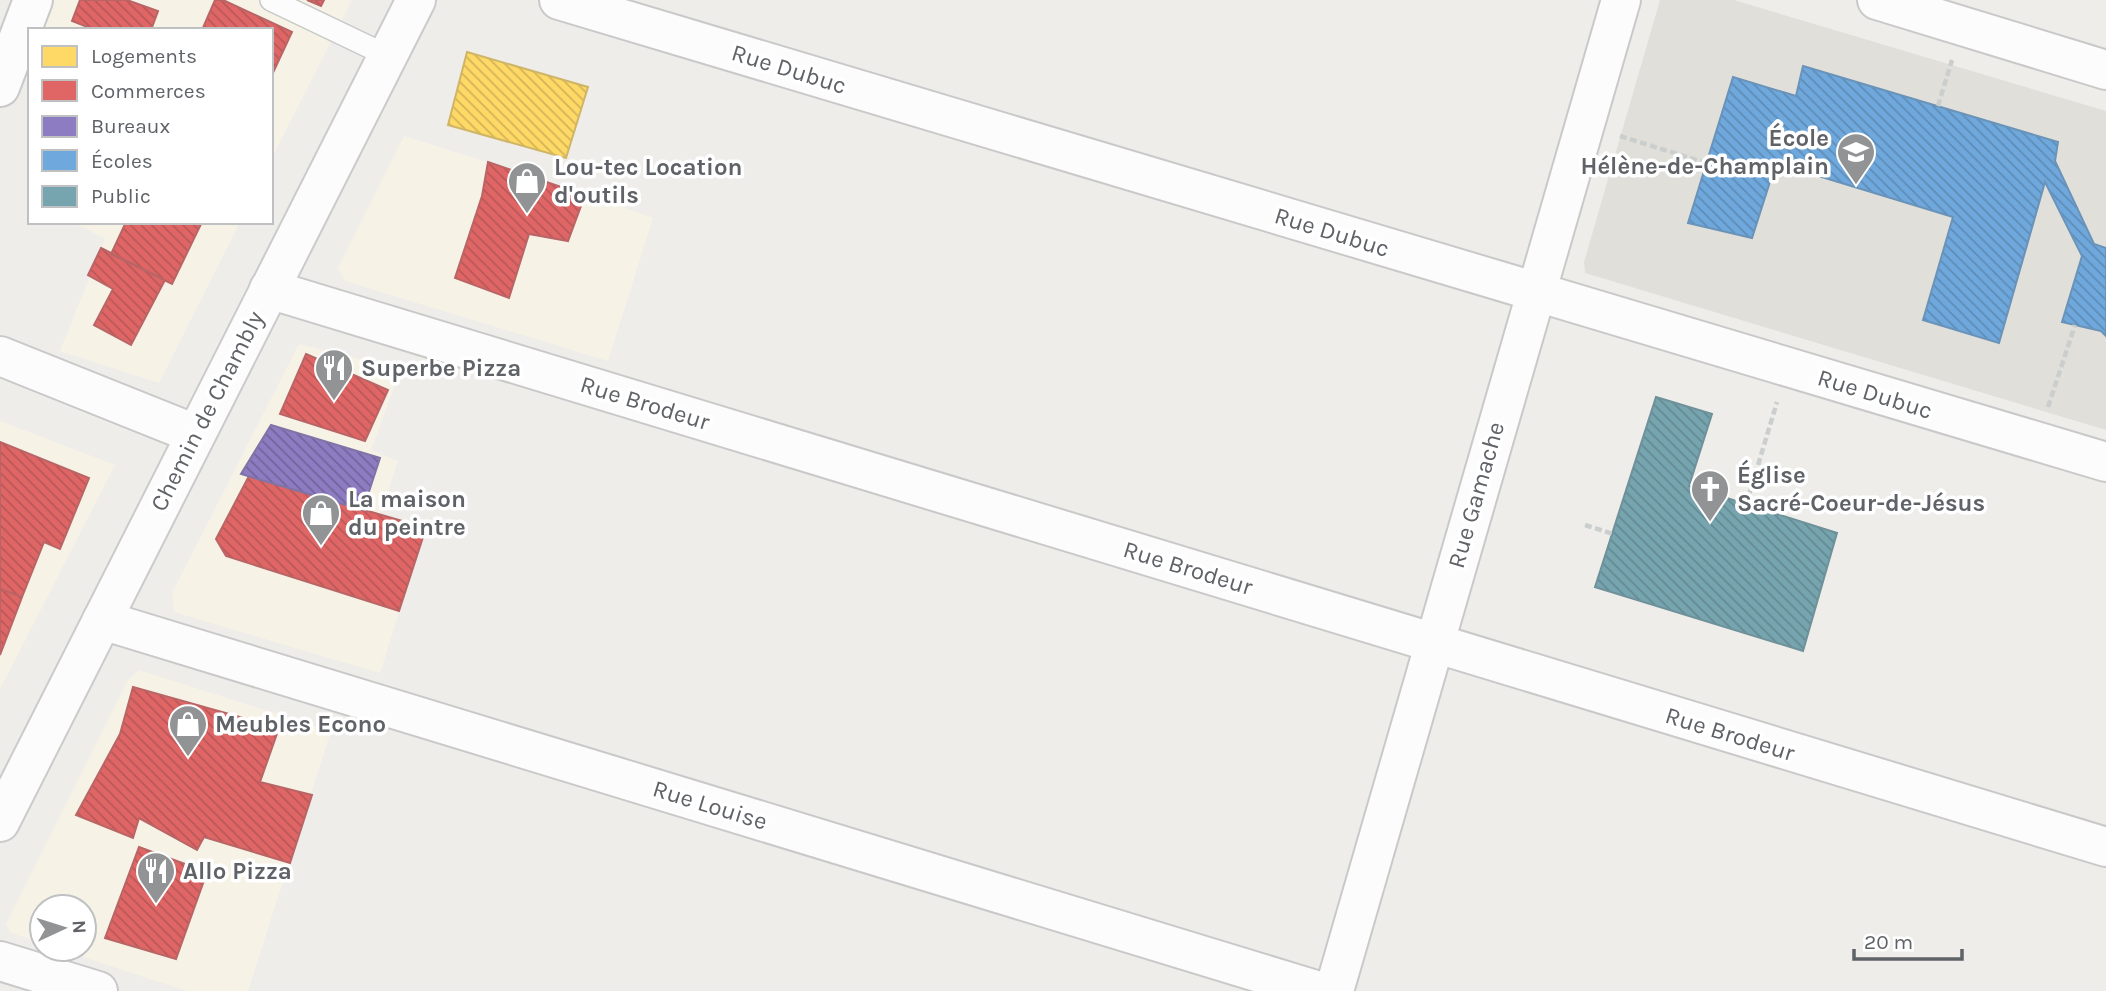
<svg xmlns="http://www.w3.org/2000/svg" width="2106" height="991" font-family="Karla,sans-serif">
  <defs>
    <pattern id="homes-back-hatch" width="6" height="6" patternUnits="userSpaceOnUse" patternTransform="scale(1.75)"><rect width="6" height="6" fill="#ffd966"/><path d="M-1 5l2 2M0 0l6 6M5-1l2 2" fill="none" stroke="#d2b358"/></pattern>
    <pattern id="shops-back-hatch" width="6" height="6" patternUnits="userSpaceOnUse" patternTransform="scale(1.75)"><rect width="6" height="6" fill="#e06666"/><path d="M-1 5l2 2M0 0l6 6M5-1l2 2" fill="none" stroke="#b95758"/></pattern>
    <pattern id="offices-back-hatch" width="6" height="6" patternUnits="userSpaceOnUse" patternTransform="scale(1.75)"><rect width="6" height="6" fill="#8e7cc3"/><path d="M-1 5l2 2M0 0l6 6M5-1l2 2" fill="none" stroke="#72649a"/></pattern>
    <pattern id="schools-back-hatch" width="6" height="6" patternUnits="userSpaceOnUse" patternTransform="scale(1.75)"><rect width="6" height="6" fill="#6fa8dc"/><path d="M-1 5l2 2M0 0l6 6M5-1l2 2" fill="none" stroke="#5e8cb6"/></pattern>
    <pattern id="public-back-hatch" width="6" height="6" patternUnits="userSpaceOnUse" patternTransform="scale(1.75)"><rect width="6" height="6" fill="#76a5af"/><path d="M-1 5l2 2M0 0l6 6M5-1l2 2" fill="none" stroke="#648a92"/></pattern>
  </defs>
  <rect width="100%" height="100%" fill="#eeedea"/>
  <path fill="#f6f2e5" d="M50,0H352L271,160V30H38Z
    M404,136L548,181L653,218L608,361L345,281L338,268Z
    M77,222H240L159,383L60,351L105,239L76,224Z
    M299,344L401,369L371,450L398,461L380,514L426,528L380,673L174,612L172,593Z
    M0,421L115,465L0,689Z
    M139,670L331,731L248,991H187L59,949H84V907H42V943L11,933L6,924L128,680Z"/>
  <path fill="#e1dfda" d="M1660,0H1734L2106,111V430L1585,273L1584,262Z"/>
  <path fill="url(#homes-back-hatch)" stroke="#cfb566" stroke-width="2" d="M467,52L588,87L566,158L448,125Z"/>
  <path fill="url(#shops-back-hatch)" stroke="#b96566" stroke-width="2" d="M80,0H127L158,11L151,30H95L72,21Z
    M215,0H223L292,32L271,77V30H202Z
    M307,0H324L321,6Z
    M488,162L585,195L568,241L529,234L509,298L455,278L482,196Z
    M126,222H202L172,284L111,254Z
    M101,248L165,280L131,345L94,325L113,289L88,275Z
    M306,354L388,390L365,441L280,414Z
    M0,442L89,478L60,549L44,542L22,597L0,589Z
    M249,476L426,528L399,611L226,556L216,539Z
    M0,589L22,597L0,655Z
    M133,687L279,728L260,782L312,795L290,863L204,837L197,850L139,818L133,838L76,815L120,734Z
    M139,847L207,872L176,959L105,938Z"/>
  <path fill="url(#offices-back-hatch)" stroke="#8074a7" stroke-width="2" d="M271,425L380,458L363,510L241,474Z"/>
  <path fill="url(#schools-back-hatch)" stroke="#6a93b9" stroke-width="2" d="M1803,66L2058,142L2055,161L2094,244L2106,248V336L2101,331L2062,322L2082,256L2045,182L1999,343L1923,320L1953,217L1776,163L1752,238L1688,223L1733,77L1796,96Z"/>
  <path fill="url(#public-back-hatch)" stroke="#6f9199" stroke-width="2" d="M1656,397L1712,414L1689,486L1837,533L1803,651L1595,587Z"/>
  <g fill="none" stroke-linecap="round" stroke-linejoin="round">
    <defs>
      <path id="service" d="M271,0L388,56"/>
      <path id="minor" d="M559,0L2106,462
        M1877,0L2106,70
        M0,87L33,0
        M269,289L2106,847
        M0,356L195,434
        M102,620L1319,991
        M1334,991L1621,0"/>
      <path id="tertiary" d="M0,961L98,991"/>
      <path id="secondary" d="M0,822L416,0"/>
    </defs>
    <use href="#service" stroke="#c9c9c9" stroke-width="24"/>
    <use href="#minor" stroke="#c9c9c9" stroke-width="42"/>
    <use href="#tertiary" stroke="#c9c9c9" stroke-width="42"/>
    <use href="#secondary" stroke="#cbcbcb" stroke-width="42"/>
    <path stroke="#cacecd" stroke-width="4.5" stroke-dasharray="7 3.5" stroke-linecap="butt" d="M1938,106L1952,60
      M1620,136L1706,163
      M2048,407L2075,325
      M1746,505L1777,402
      M1585,525L1613,534"/>
    <use href="#service" stroke="#fcfcfc" stroke-width="21"/>
    <use href="#minor" stroke="#fcfcfc" stroke-width="38"/>
    <use href="#tertiary" stroke="#fcfcfc" stroke-width="38"/>
    <use href="#secondary" stroke="#fcfcfc" stroke-width="38"/>
  </g>
  <defs>
    <symbol id="school-pin" viewBox="-11 -11 22 30"><path d="M0 17L-7.5 6A9.5 9.5 0 1 1 7.5 6Z" fill="#919395" stroke="#fff"/><path d="M0-5L7-2L0 1L-7-2ZM-4 1L0 2.5L4 1V4Q0 6-4 4Z" fill="#fff"/></symbol>
    <symbol id="shop-pin" viewBox="-11 -11 22 30"><path d="M0 17L-7.5 6A9.5 9.5 0 1 1 7.5 6Z" fill="#919395" stroke="#fff"/><path d="M-5-2.5h2.3a2.7 3.5 0 0 1 5.4 0H5L5.5 6h-11ZM-1.5-2.5h3a1.5 2.3 0 0 0-3 0Z" fill="#fff"/></symbol>
    <symbol id="restaurant-pin" viewBox="-11 -11 22 30"><path d="M0 17L-7.5 6A9.5 9.5 0 1 1 7.5 6Z" fill="#919395" stroke="#fff"/><path d="M-5-6h1v4h1v-4h1v4h1v-4h1v5L-1.5 .5V6h-2V.5L-5-1ZM5-6V6H3V1.5H1.5Q1.5-4 5-6Z" fill="#fff"/></symbol>
    <symbol id="church-pin" viewBox="-11 -11 22 30"><path d="M0 17L-7.5 6A9.5 9.5 0 1 1 7.5 6Z" fill="#919395" stroke="#fff"/><path d="M-1.2-6h2.4v3.5h3.3v2.4h-3.3V6h-2.4V-.1h-3.3v-2.4h3.3Z" fill="#fff"/></symbol>
  </defs>
  <g fill-rule="evenodd">
    <use href="#school-pin" x="1834" y="130" width="44" height="60"/>
    <use href="#shop-pin" x="505" y="159" width="44" height="60"/>
    <use href="#restaurant-pin" x="312" y="346" width="44" height="60"/>
    <use href="#church-pin" x="1688" y="467" width="44" height="60"/>
    <use href="#shop-pin" x="299" y="491" width="44" height="60"/>
    <use href="#shop-pin" x="166" y="702" width="44" height="60"/>
    <use href="#restaurant-pin" x="134" y="849" width="44" height="60"/>
  </g>
  <g text-anchor="middle" stroke-width="7" stroke-linejoin="round" paint-order="stroke">
    <g font-size="24" fill="#5f6267" stroke="#fff">
      <text transform="translate(789 69) rotate(17)" y="8">Rue Dubuc</text>
      <text transform="translate(1332 232) rotate(17)" y="8">Rue Dubuc</text>
      <text transform="translate(1875 394) rotate(17)" y="8">Rue Dubuc</text>
      <text transform="translate(645 403) rotate(17)" y="8">Rue Brodeur</text>
      <text transform="translate(207 411) rotate(-63)" y="8">Chemin de Chambly</text>
      <text transform="translate(1476 495) rotate(-74)" y="8">Rue Gamache</text>
      <text transform="translate(1188 568) rotate(17)" y="8">Rue Brodeur</text>
      <text transform="translate(1730 734) rotate(17)" y="8">Rue Brodeur</text>
      <text transform="translate(710 805) rotate(17)" y="8">Rue Louise</text>
    </g>
    <g font-size="24" font-weight="bold" fill="#5f6267" stroke="#fff" text-anchor="start">
      <text x="1829" y="146" text-anchor="end">École<tspan x="1829" dy="28">Hélène-de-Champlain</tspan></text>
      <text x="554" y="175">Lou-tec Location<tspan x="554" dy="28">d'outils</tspan></text>
      <text x="361" y="376">Superbe Pizza</text>
      <text x="1737" y="483">Église<tspan x="1737" dy="28">Sacré-Coeur-de-Jésus</tspan></text>
      <text x="348" y="507">La maison<tspan x="348" dy="28">du peintre</tspan></text>
      <text x="215" y="732">Meubles Econo</text>
      <text x="183" y="879">Allo Pizza</text>
    </g>
  </g>
  <rect x="28" y="28" width="245" height="196" fill="#ffffff" stroke="#bfc0c2" stroke-width="2"/>
  <rect x="42" y="46" width="35" height="21" fill="#ffd966" stroke="#bfc0c2" stroke-width="2"/>
  <text x="91" y="63" font-size="21" fill="#5f6267">Logements</text>
  <rect x="42" y="80" width="35" height="21" fill="#e06666" stroke="#bfc0c2" stroke-width="2"/>
  <text x="91" y="98" font-size="21" fill="#5f6267">Commerces</text>
  <rect x="42" y="116" width="35" height="21" fill="#8e7cc3" stroke="#bfc0c2" stroke-width="2"/>
  <text x="91" y="133" font-size="21" fill="#5f6267">Bureaux</text>
  <rect x="42" y="150" width="35" height="21" fill="#6fa8dc" stroke="#bfc0c2" stroke-width="2"/>
  <text x="91" y="168" font-size="21" fill="#5f6267">Écoles</text>
  <rect x="42" y="186" width="35" height="21" fill="#76a5af" stroke="#bfc0c2" stroke-width="2"/>
  <text x="91" y="203" font-size="21" fill="#5f6267">Public</text>
  <g transform="translate(63 928) rotate(86)"><circle r="33" fill="#ffffff" stroke="#bfc0c2" stroke-width="2"/>
  <path d="M0-5L12 26L0 18L-12 26Z" fill="#919395"/>
  <text y="-10" font-size="19" font-weight="bold" text-anchor="middle" fill="#5f6267">N</text>
  </g>
  <path d="M1854 949v10h108v-10" fill="none" stroke="#5f6267" stroke-width="3.5"/>
  <text x="1864" y="949" font-size="21" fill="#5f6267" stroke="#ffffff" stroke-width="5" paint-order="stroke">20 m</text>
</svg>
